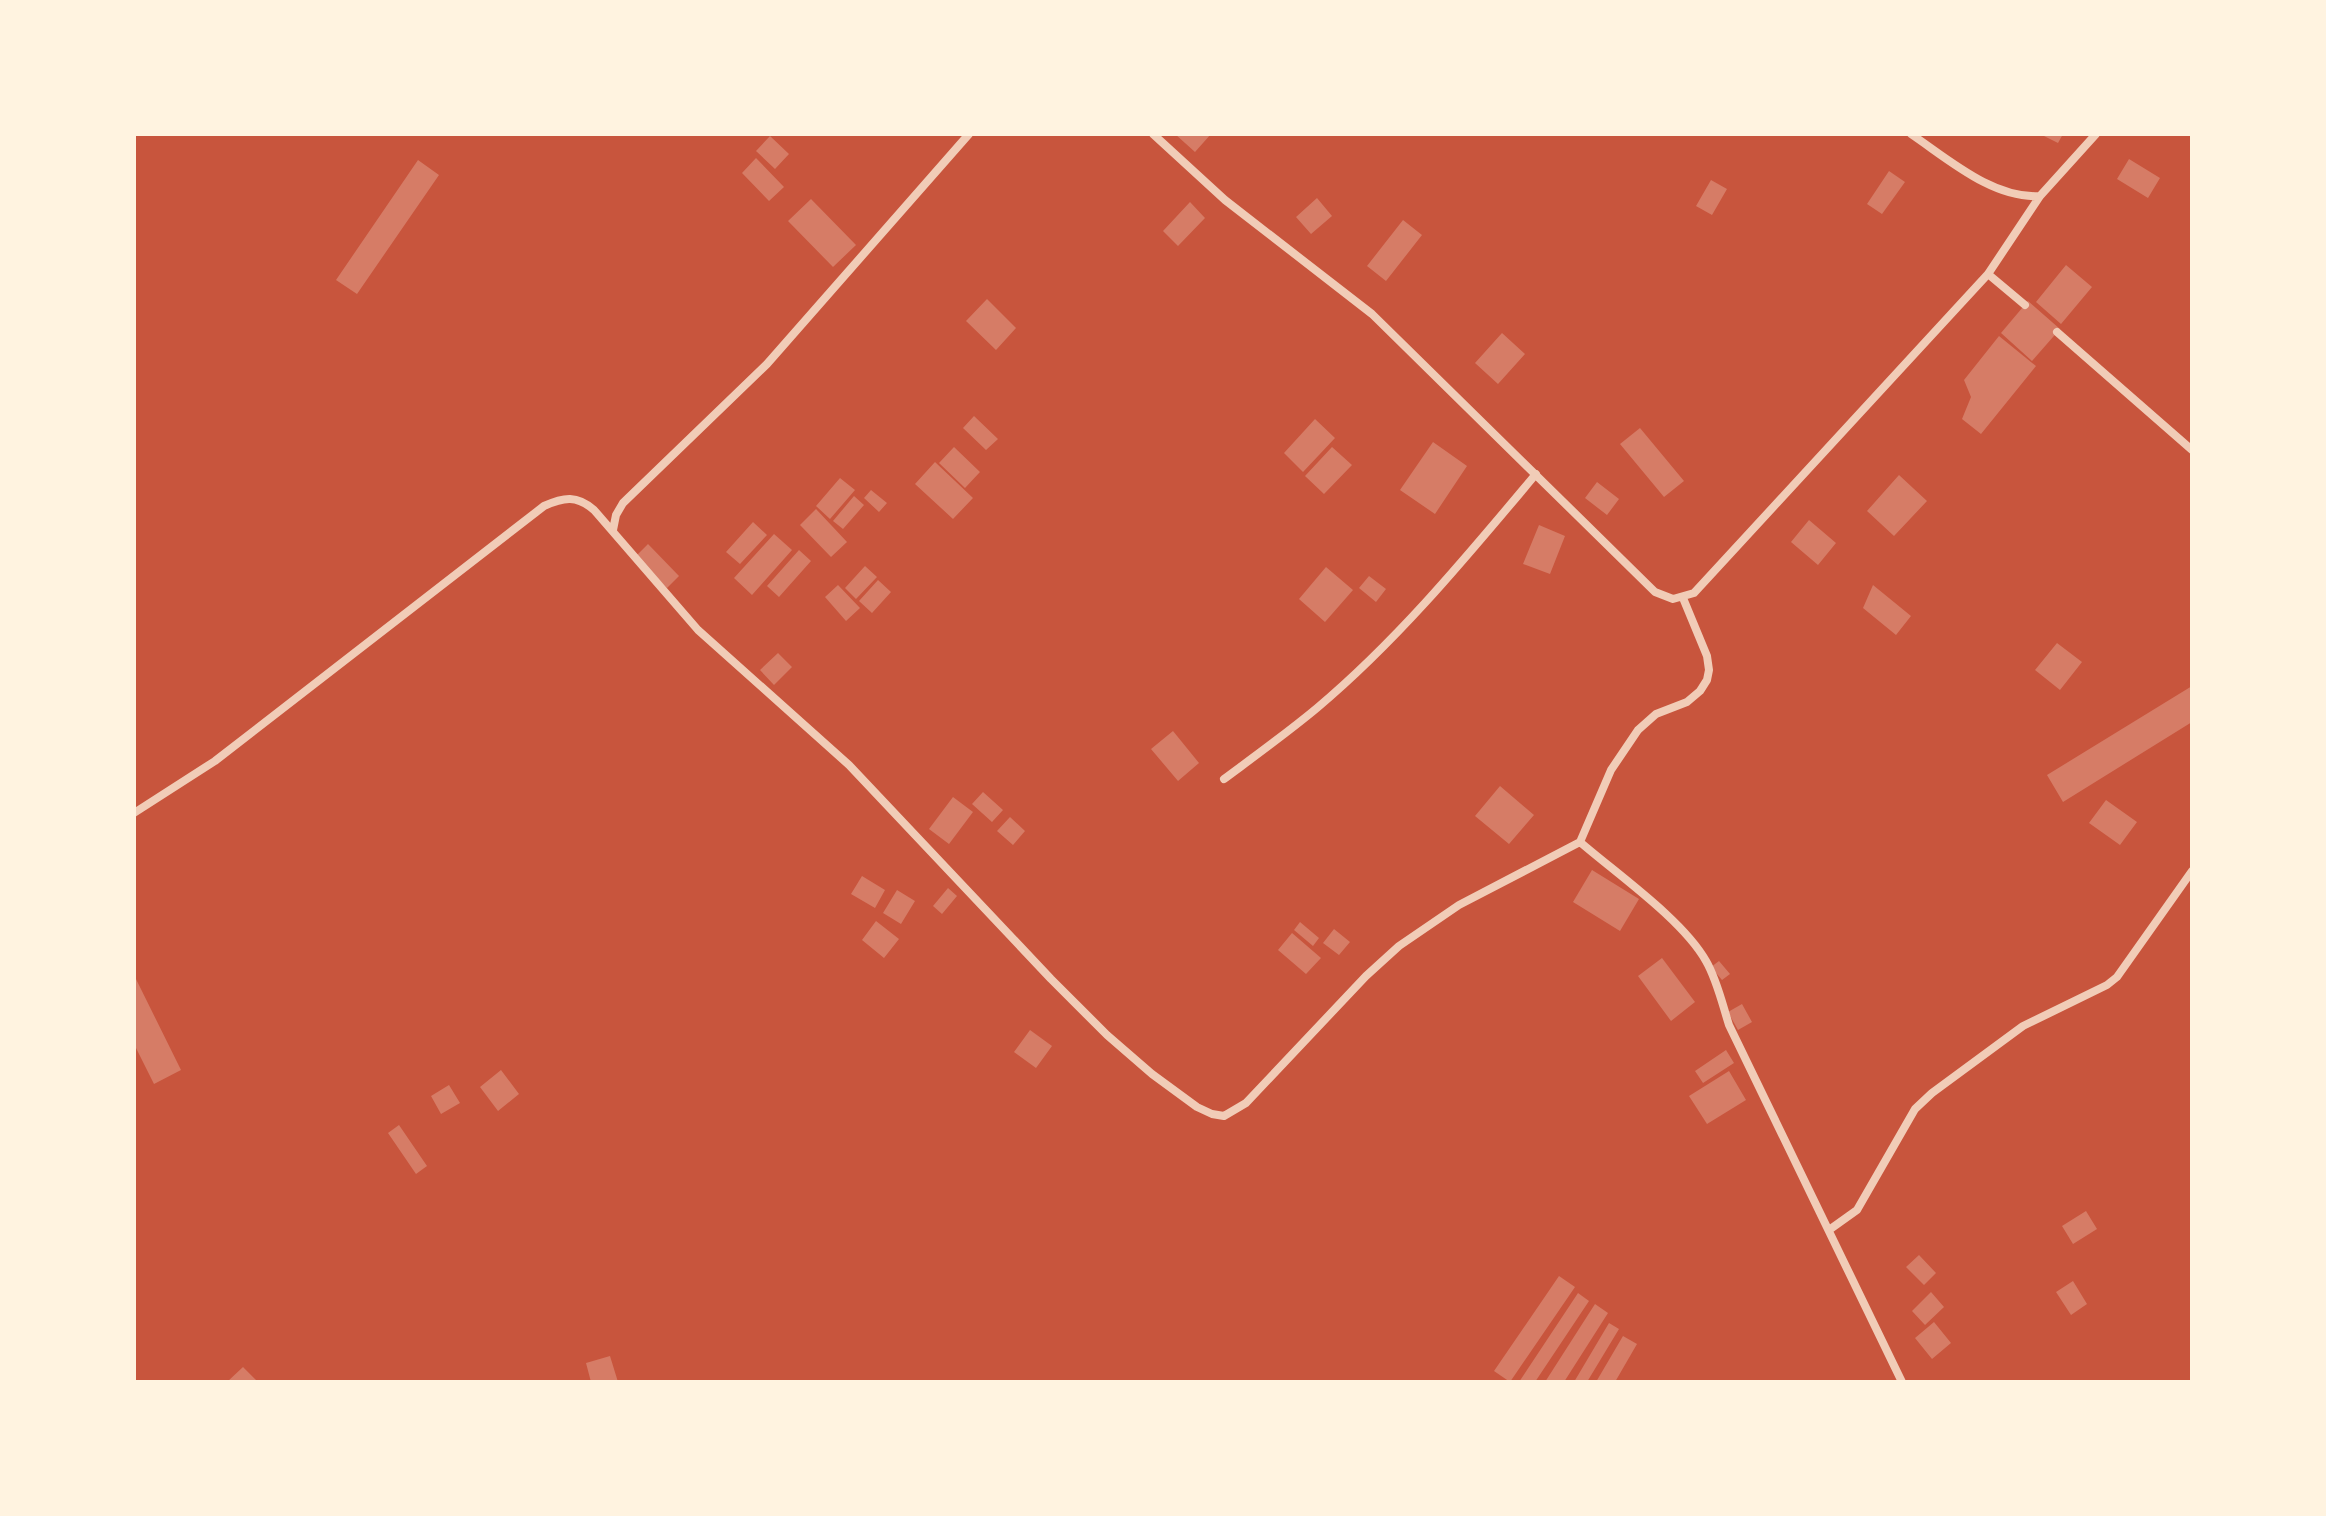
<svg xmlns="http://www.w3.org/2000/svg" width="2326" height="1516" font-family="'Sofia Sans Condensed',sans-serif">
  <rect width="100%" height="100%" fill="#c8553d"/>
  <path fill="#d67c66" d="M1175,134H1211L1195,152Z
    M2040,134H2063L2058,143Z
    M770,136L789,154L775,169L756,151Z
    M756,158L784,187L769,201L742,173Z
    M2129,159L2160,178L2148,198L2117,179Z
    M418,160L439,175L357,294L336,280Z
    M1889,171L1905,182L1882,214L1867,204Z
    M1711,180L1727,189L1712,215L1696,206Z
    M1317,198L1332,216L1311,234L1296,217Z
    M811,199L856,245L833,267L788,221Z
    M1190,202L1205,218L1178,246L1163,231Z
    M1403,220L1422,235L1386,281L1367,266Z
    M2066,265L2092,287L2061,324L2036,302Z
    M987,299L1016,328L996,350L966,321Z
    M2028,301L2060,329L2032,361L2001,333Z
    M1502,333L1525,354L1498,384L1475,363Z
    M1999,336L2036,366L1981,434L1962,419L1971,397L1964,380Z
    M974,416L998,439L986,450L963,428Z
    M1315,419L1335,438L1303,472L1284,453Z
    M1640,428L1684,481L1664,497L1620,444Z
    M1433,442L1467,466L1435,514L1400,490Z
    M954,447L980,472L965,488L939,463Z
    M1332,447L1352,465L1324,494L1305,476Z
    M935,462L973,498L953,519L915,484Z
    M1899,475L1927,501L1894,536L1867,511Z
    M840,478L855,490L830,519L816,506Z
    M1597,482L1619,499L1607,515L1585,498Z
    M871,490L887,503L879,512L864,498Z
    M854,496L864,505L843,529L833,521Z
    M816,509L847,542L831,557L800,525Z
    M1809,520L1836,543L1818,565L1791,542Z
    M753,522L767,535L740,564L726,552Z
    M1539,525L1565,536L1550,574L1523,564Z
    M774,534L792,550L752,595L734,578Z
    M648,544L679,576L667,588L636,556Z
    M799,550L811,561L779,597L767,586Z
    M865,566L877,577L856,599L845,588Z
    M1326,567L1353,590L1325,622L1299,599Z
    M1369,576L1386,589L1376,602L1359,588Z
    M878,580L891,592L872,613L859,601Z
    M838,585L860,608L846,621L825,597Z
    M1873,585L1911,616L1896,635L1863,608Z
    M2057,643L2082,662L2060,690L2035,670Z
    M778,653L792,667L774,685L760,670Z
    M2192,686V722L2063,802L2047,775Z
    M1173,731L1199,763L1178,781L1151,749Z
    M1500,786L1534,815L1509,844L1475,816Z
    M983,792L1003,810L992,822L972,804Z
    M953,797L973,812L949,844L929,829Z
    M2106,800L2137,822L2120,845L2089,823Z
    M1010,817L1025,831L1013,845L997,831Z
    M1592,870L1639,899L1620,931L1573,902Z
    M862,876L885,890L875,908L851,894Z
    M948,888L957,896L942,914L933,906Z
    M897,890L915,901L901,924L883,913Z
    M876,921L899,939L884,958L862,940Z
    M1300,922L1319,938L1313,946L1294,930Z
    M1334,929L1350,942L1339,955L1323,943Z
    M1292,933L1321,958L1306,974L1278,950Z
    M1662,958L1695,1002L1671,1021L1638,976Z
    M1719,961L1730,974L1722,980L1711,967Z
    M134,975L181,1070L154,1084L134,1044Z
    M1742,1004L1752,1022L1738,1030L1728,1012Z
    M1030,1030L1052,1046L1036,1068L1014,1052Z
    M1726,1050L1734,1063L1703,1083L1695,1071Z
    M501,1070L519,1094L498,1111L480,1087Z
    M1729,1071L1746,1100L1707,1124L1689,1096Z
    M449,1085L460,1103L441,1114L431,1096Z
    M399,1125L427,1166L416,1174L388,1133Z
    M2086,1211L2097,1229L2073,1244L2062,1226Z
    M1919,1255L1936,1273L1924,1285L1906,1267Z
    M1559,1276L1575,1287L1510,1382L1494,1371Z
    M2073,1281L2087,1304L2071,1315L2056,1292Z
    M1931,1292L1944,1307L1925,1325L1912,1311Z
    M1578,1293L1589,1301L1535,1382H1519Z
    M1595,1304L1608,1313L1564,1382H1545Z
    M1934,1322L1951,1343L1932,1359L1915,1338Z
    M1609,1323L1619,1329L1587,1382H1574Z
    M1623,1336L1637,1344L1615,1382H1596Z
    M610,1356L618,1382H591L586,1363Z
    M243,1367L258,1382H227Z"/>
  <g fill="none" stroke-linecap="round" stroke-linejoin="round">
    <path stroke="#f1ccb7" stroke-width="8" d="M1153,134L1225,200L1372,314L1655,592L1673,599L1694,593L1988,274L2040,196
      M1911,134C1948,159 1993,199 2040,196L2096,134
      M1988,274L2025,305
      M2057,332L2192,450
      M613,530L616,515L623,503L767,364L969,134
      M1224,779C1255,756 1287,733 1317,708C1399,639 1468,555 1536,474
      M134,813L215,761L544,506C564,497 577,495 594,510L698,630L849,765L1051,979L1107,1035L1152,1074L1197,1107L1212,1114L1224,1116L1246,1103L1366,976L1399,946L1459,905L1580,842L1611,770L1638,730L1656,714L1687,702L1700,691L1707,680L1709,670L1707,656L1683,598
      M1580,842C1617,874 1683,920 1706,961C1717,980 1722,1003 1729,1025L1902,1382
      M1829,1230L1857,1210L1915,1109L1932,1093L2023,1026L2107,985L2117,977L2192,871"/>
  </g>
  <rect width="2326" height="1516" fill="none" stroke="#fff3e0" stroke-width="272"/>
</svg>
